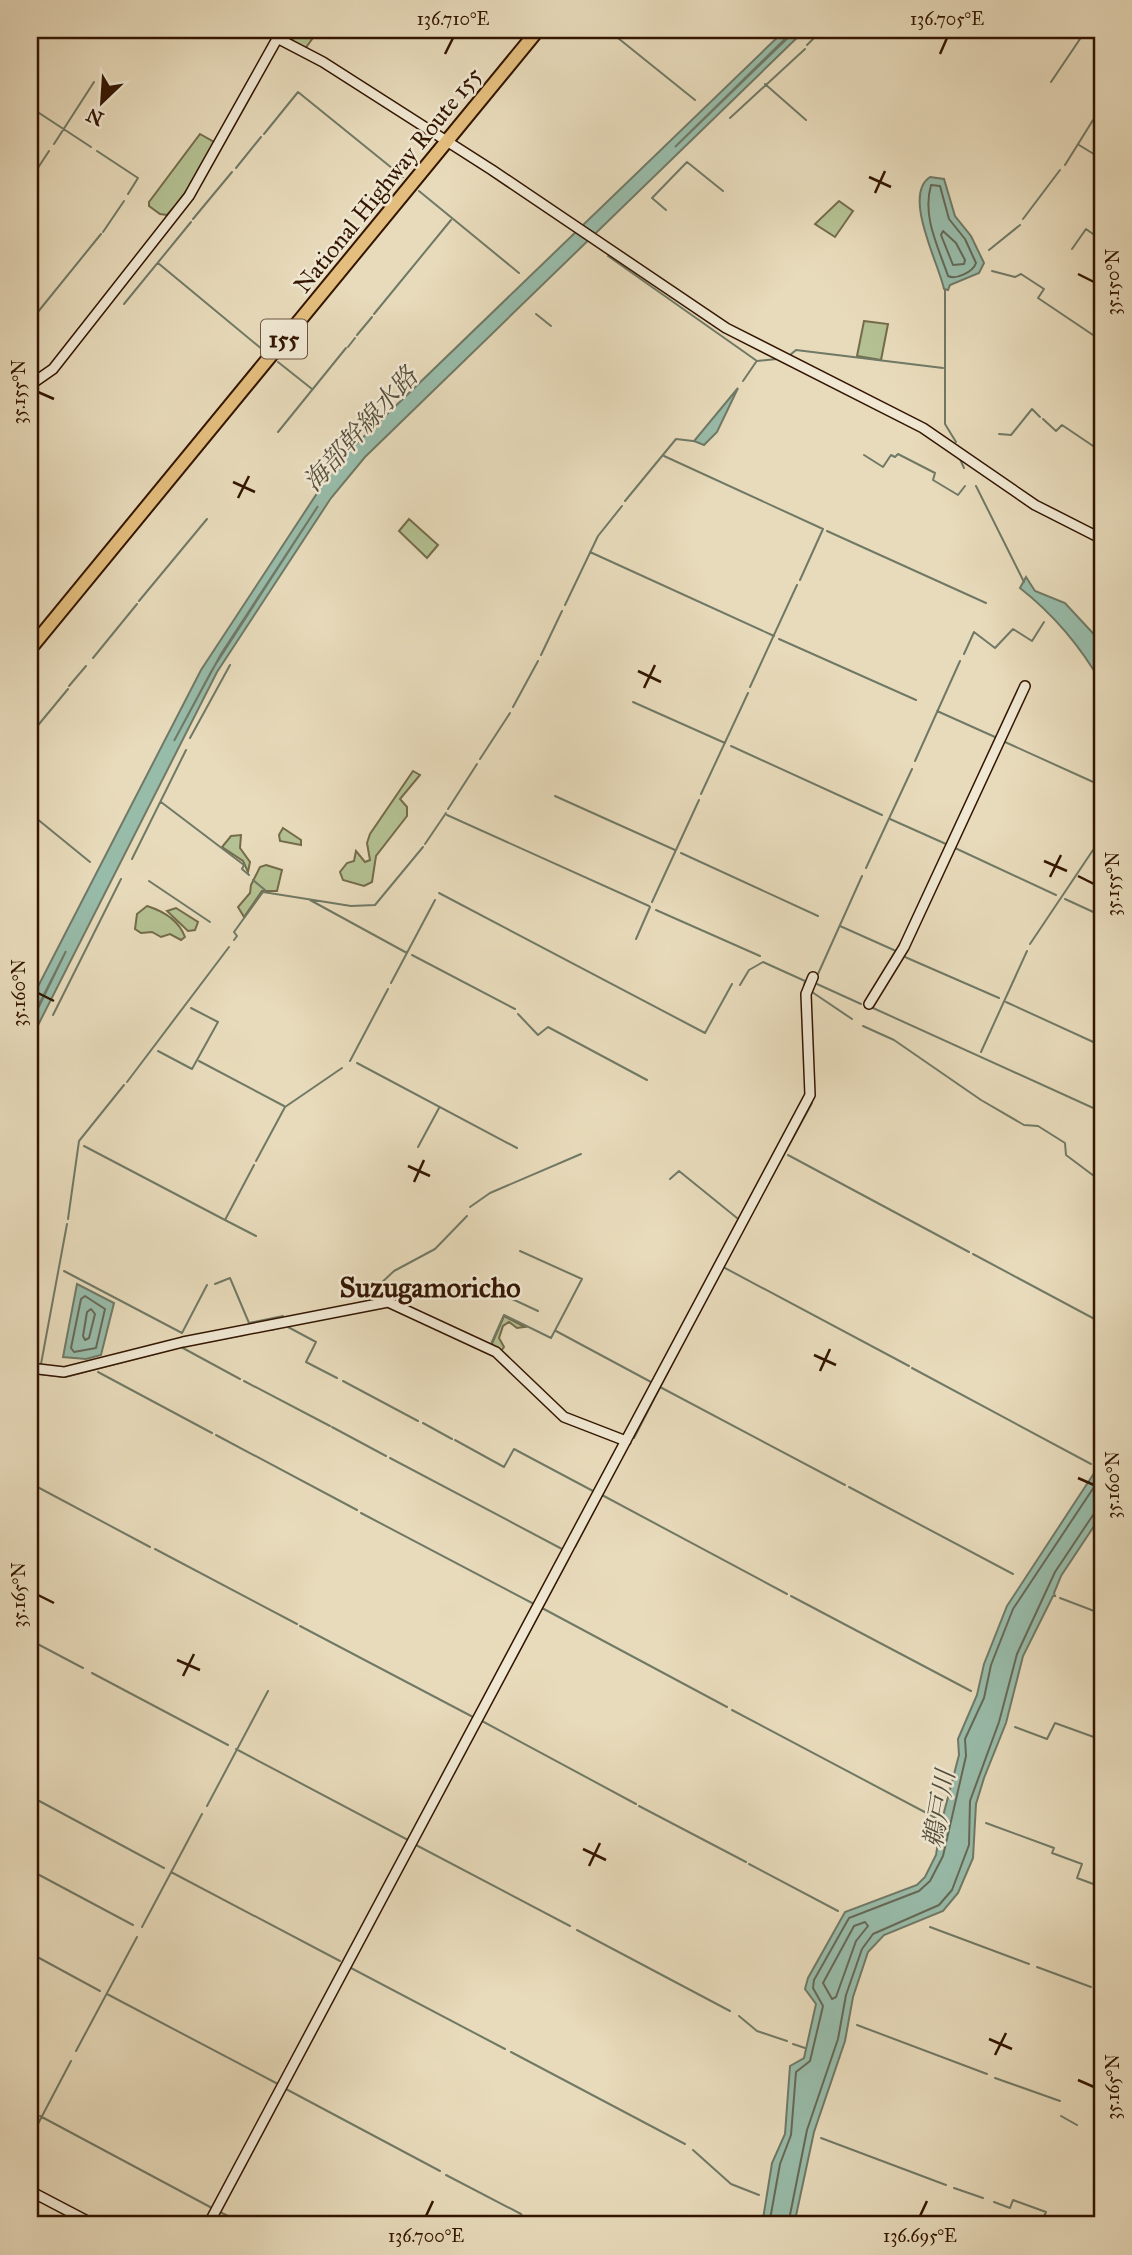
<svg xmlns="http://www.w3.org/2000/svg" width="1132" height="2255" font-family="'IM FELL Great Primer','Noto Serif JP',serif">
  <rect width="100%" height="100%" fill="#e8dbbb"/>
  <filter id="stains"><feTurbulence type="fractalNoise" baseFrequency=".00286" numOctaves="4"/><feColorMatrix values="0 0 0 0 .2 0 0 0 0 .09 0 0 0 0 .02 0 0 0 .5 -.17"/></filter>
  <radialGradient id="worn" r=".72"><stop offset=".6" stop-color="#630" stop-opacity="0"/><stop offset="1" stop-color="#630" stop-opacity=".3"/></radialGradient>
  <path fill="#b4c192" stroke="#746b4a" stroke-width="2" d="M289,30H315L317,32L305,49L293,41Z
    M200,134L214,142C202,168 187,194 167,215L160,214L149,206V202Z
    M839,201L853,211L835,237L815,224Z
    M864,321L888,324L881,360L857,356Z
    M409,519L438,545L427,558L399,531Z
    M413,771L420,775L400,799L407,807V816L376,856L372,882L364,886L343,880L340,872L347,863L354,861L356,851L365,862L370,860L367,843L370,834Z
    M283,828L301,840V845L280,841L279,835Z
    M241,835L240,848L250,862L248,872L243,861L222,847L231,836Z
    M266,865L282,870L277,891H262L244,917L238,907L250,893L251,885L260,867Z
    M147,906C163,911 179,921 185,937L181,940L170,934L161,937L152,932L141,933L135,929L137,914Z
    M176,908L198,922L195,930L188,931L167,911Z
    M504,1316L525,1327L517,1328L509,1322L503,1326L499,1338L504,1347L501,1351L491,1346Z"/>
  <path fill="#98bcaa" stroke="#707966" stroke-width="2" fill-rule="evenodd" d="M785,30H794L675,147L796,30H805L365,457L331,498L217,672L30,1041V1025L66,951L30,1022V1002L201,670L329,475L351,449ZM318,506L212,670L174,741L221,654Z
    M930,177L944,179L955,216L971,236L984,263L979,273L950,285L948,290L944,289C939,264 902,195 930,177Z
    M738,388L717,432L704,445L694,441Z
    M1026,577L1035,591L1065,603L1102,643V684C1081,647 1053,614 1020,588Z
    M77,1284L114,1303L101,1355L86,1359L63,1357Z
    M1102,1461V1514L1061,1576L1054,1593L1055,1596H1053L1023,1656L1006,1723L984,1778L976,1804L973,1858L958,1893L943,1911L884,1935L868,1952L853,1997L845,2041L814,2132L794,2225H762L772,2163L785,2134L790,2066L804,2058L816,2004L805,1989L808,1978L845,1912L917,1885L925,1877L936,1855L941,1824L959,1755L958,1739L977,1695L984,1664L1007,1606Z"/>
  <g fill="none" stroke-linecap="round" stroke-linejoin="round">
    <path stroke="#666856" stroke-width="2" d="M931,185L940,186L949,219L965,239L976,263C973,272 956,280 948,276C938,246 922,217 931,185Z
      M943,231L956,243L965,260L964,264L953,265L941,235Z
      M85,1296L105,1309L96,1348L74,1352L71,1348L81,1299Z
      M91,1309L95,1314L89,1338L85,1340L83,1336L87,1312Z
      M865,1922L868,1926L856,1941L836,1997L832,1999L823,1983L854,1926Z
      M769,2225L780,2164L791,2135L796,2072L810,2061L823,2006L813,1988L814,1980L849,1918L919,1891L930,1881L943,1856L966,1756L965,1739L984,1698L991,1665L1013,1609L1102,1475
      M788,2225L807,2130L838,2039L846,1995L862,1949L873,1934L939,1905L952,1890L969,1845L970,1801L999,1722L1017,1654L1055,1572L1093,1515L1102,1512"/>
    <path stroke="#707966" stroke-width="2" d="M608,30L695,100
      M1085,30L1102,42
      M807,45L822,30
      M1051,82L1080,39
      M765,84L806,120
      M33,109L91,147
      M1098,117L1102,111
      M730,118L805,49
      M264,134L298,92L403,177
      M54,144L94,82
      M1079,145L1102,159
      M97,151L138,178L128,194
      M1065,165L1093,120
      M236,168L261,137
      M30,180L49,151
      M419,191L519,273
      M666,210L652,198L687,162L723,191
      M193,219L232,172
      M1023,219L1060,170
      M103,232L124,201
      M1072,249L1086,229L1100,239L1102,237
      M989,250L1020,225
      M608,256L757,361L777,359
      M158,263L263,350
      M992,271L1015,277L1021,274L1044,289L1038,298L1102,341
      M945,290V424L956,442
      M124,304L191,222
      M374,314L451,220
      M536,314L551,326
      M33,318L101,234
      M30,325L32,322
      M357,335L372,317
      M348,347L355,338
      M790,355L796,350L943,368
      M278,362L312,389
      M743,381L756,362
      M1043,419L1056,431L1062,425L1102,452
      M278,432L346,348
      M999,434L1011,435L1032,409L1040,417
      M864,455L883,467L891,455L895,457L898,454L935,473L933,480L958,495L965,486
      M664,456L823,529L800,580
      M960,459L964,468
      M976,486L1024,582
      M625,501L676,439L693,441
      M827,531L986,603
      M590,552L774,636
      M139,601L207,519
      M565,605L598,536L622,506
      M779,639L916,700
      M964,654L974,632L995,648L1013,629L1032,641L1044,622
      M541,655L562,611
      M93,658L137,604
      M69,686L86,666
      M750,687L797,585
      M633,702L725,743
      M513,707L538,661
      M937,711L995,737
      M30,735L68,689
      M190,738L230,665
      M1005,742L1102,786
      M731,746L882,815
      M480,759L510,713
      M915,761L960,661
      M701,794L748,693
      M555,796L675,850
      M161,802L244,865L242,869L249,875
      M448,809L477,764
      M30,813L34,816
      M447,815L649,906
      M36,818L90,862
      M890,819L946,844
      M425,844L446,813
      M1096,844L1102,836
      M955,848L1056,895
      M681,853L818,916
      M132,859L186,750
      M866,868L912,769
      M253,880L265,890
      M149,881L210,922
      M439,893L705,1033L732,984
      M1065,899L1102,916
      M310,900L407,953
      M652,902L699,800
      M656,910L760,956
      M840,926L896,951
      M636,939L650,907
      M234,940L237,936L234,932L263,892L351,906L375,905L423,847
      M1030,944L1093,850
      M412,955L515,1009
      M905,957L999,998
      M818,974L862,876
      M391,983L435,900
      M817,984L861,1004
      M740,985L749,970L763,962L805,981L804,987
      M812,992L852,1019
      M1006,1002L1102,1046
      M873,1008L1102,1112
      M518,1014L538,1035L548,1027L647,1080
      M53,1015L121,879
      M863,1026L894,1040L981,1100L1024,1125L1038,1126L1065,1143L1066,1155L1102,1182
      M158,1051L192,1069L218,1022L191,1008
      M981,1052L1027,951
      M199,1061L284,1106
      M350,1061L388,989
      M357,1063L517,1148
      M127,1082L229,947
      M84,1146L225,1220
      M418,1147L439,1108
      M788,1155L969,1252
      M256,1161L285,1107L342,1068
      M254,1165L225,1220L256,1236
      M670,1179L679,1171L737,1218
      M756,1206L812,1103
      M470,1207L490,1193L581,1154
      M68,1219L79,1141L124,1085
      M973,1254L1102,1323
      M725,1268L909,1366
      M64,1271L182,1333L207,1285
      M497,1278L510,1298L538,1311
      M215,1284L230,1278L249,1323L283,1316
      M378,1286L394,1271L435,1249L467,1216
      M376,1309L385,1307
      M692,1325L718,1277
      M288,1327L316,1342L306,1362L337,1378
      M271,1330L279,1328
      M556,1331L651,1382
      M491,1344L504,1315L551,1338L582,1279L520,1251
      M190,1345L244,1335
      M41,1364L67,1224
      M912,1368L1091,1464
      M98,1372L212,1433
      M31,1373L65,1377L181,1347L240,1379
      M244,1381L330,1426
      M343,1381L418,1421
      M660,1387L845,1485
      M423,1423L452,1439
      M332,1427L386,1456
      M216,1435L357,1510
      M634,1438L688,1333
      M455,1440L504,1467L514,1449L593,1491
      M390,1458L562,1549
      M30,1483L150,1547
      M849,1487L1013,1574
      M602,1495L787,1594
      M361,1513L534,1604
      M575,1547L608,1484
      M155,1549L297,1624
      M791,1596L971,1691
      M1060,1598L1102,1614
      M542,1608L727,1707
      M300,1626L473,1717
      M30,1640L83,1668
      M515,1659L570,1556
      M92,1673L228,1745
      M732,1710L936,1818
      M482,1721L636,1804
      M1015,1727L1047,1739L1055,1723L1102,1740
      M236,1749L408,1840
      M30,1796L164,1868
      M207,1806L268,1691
      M639,1806L746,1862
      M986,1823L1054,1848L1052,1853L1082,1864L1077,1878L1096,1885
      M416,1845L570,1926
      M749,1864L838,1911
      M30,1870L133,1925
      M171,1872L340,1961
      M142,1927L202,1814
      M930,1927L1029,1964
      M577,1930L730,2011
      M30,1953L100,1991
      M1037,1967L1091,1987
      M351,1968L505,2049
      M107,1994L276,2083
      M739,2016L757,2031L787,2041
      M857,2025L987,2074
      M793,2044L805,2048
      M76,2051L137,1937
      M511,2052L685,2144
      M995,2078L1060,2101
      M286,2089L440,2171
      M30,2111L35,2114
      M40,2116L212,2208
      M1061,2116L1077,2125
      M821,2138L946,2185
      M30,2139L71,2061
      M693,2150L731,2184L759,2195
      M446,2175L521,2214L526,2223L532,2225
      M954,2188L983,2198
      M994,2202L1010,2208L1013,2200L1046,2212L1042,2221L1054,2225
      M220,2212L246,2225"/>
    <defs>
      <path id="secondary" d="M277,38L323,62L492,170L726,328L923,428L1035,505L1102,539
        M30,385L53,369L189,196L282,30
        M869,1004L904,947L1025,686
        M30,1368L64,1372L183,1342L388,1302L496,1352L564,1417L626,1441
        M30,2191L95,2225
        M208,2225L810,1095L806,994L813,977"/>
      <path id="highway" d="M30,649L538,30"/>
    </defs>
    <use href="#secondary" stroke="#331501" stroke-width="12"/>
    <use href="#highway" stroke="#331501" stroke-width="16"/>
    <use href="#secondary" stroke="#f0e8d3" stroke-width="9"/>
    <use href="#highway" stroke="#e4be7e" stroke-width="12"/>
  </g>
  <path fill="none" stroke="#331501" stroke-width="2.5" d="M445,54L453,38M940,54L947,38M869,177L891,187M875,193L885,171M1078,274L1094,282M38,392L54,399M233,482L255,492M238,498L249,476M638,671L661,682M644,688L655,665M1044,861L1067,871M1078,876L1094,884M1050,877L1061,855M38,993L54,1001M408,1166L430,1176M414,1182L424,1160M814,1355L836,1365M820,1371L830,1349M1078,1478L1094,1485M38,1595L54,1603M177,1660L200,1670M183,1676L194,1654M583,1849L606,1860M589,1866L600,1843M989,2039L1012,2049M995,2055L1006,2033M1078,2080L1094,2087M426,2216L433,2201M920,2216L927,2201"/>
  <g text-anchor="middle" stroke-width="5" stroke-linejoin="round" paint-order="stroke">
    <rect fill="#f0e8d3" stroke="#6c5440" stroke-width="2" x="261" y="319.5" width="46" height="39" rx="5"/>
    <g font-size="23" font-weight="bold" fill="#331501">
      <text x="284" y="347">155</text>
    </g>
    <g font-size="24" fill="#331501" stroke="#f0e8d3">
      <text transform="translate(388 180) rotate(-51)" y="8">National Highway Route 155</text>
    </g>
    <g font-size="26" font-style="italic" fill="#564f3c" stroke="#f0e8d3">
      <text transform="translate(360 429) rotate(-48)" y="9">海部幹線水路</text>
      <text transform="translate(939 1809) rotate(-80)" y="9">鵜戸川</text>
    </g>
    <g font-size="28" font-weight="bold" fill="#331501" stroke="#f0e8d3">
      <text x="430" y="1297">Suzugamoricho</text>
    </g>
  </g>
  <rect width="1132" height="2255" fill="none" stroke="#e8dbbb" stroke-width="77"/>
  <g transform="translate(102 102) rotate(205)" stroke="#f0e8d3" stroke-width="5" paint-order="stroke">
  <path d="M0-5L12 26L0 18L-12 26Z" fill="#331501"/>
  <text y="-10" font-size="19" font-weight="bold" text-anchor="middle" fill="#331501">N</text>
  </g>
  <rect x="38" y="38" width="1056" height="2178" fill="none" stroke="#331501" stroke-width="2.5"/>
  <g font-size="18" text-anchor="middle" fill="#331501">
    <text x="453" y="25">136.710°E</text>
    <text x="947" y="25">136.705°E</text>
    <text transform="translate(1113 282) rotate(-90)" y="6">35.150°N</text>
    <text transform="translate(19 392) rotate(-90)" y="6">35.155°N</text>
    <text transform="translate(1113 884) rotate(-90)" y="6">35.155°N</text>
    <text transform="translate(19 993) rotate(-90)" y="6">35.160°N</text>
    <text transform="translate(1113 1485) rotate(-90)" y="6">35.160°N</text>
    <text transform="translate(19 1595) rotate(-90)" y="6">35.165°N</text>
    <text transform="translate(1113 2087) rotate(-90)" y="6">35.165°N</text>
    <text x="426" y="2242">136.700°E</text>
    <text x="920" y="2242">136.695°E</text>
  </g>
  <rect width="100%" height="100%" filter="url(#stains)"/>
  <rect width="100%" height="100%" fill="url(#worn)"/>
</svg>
